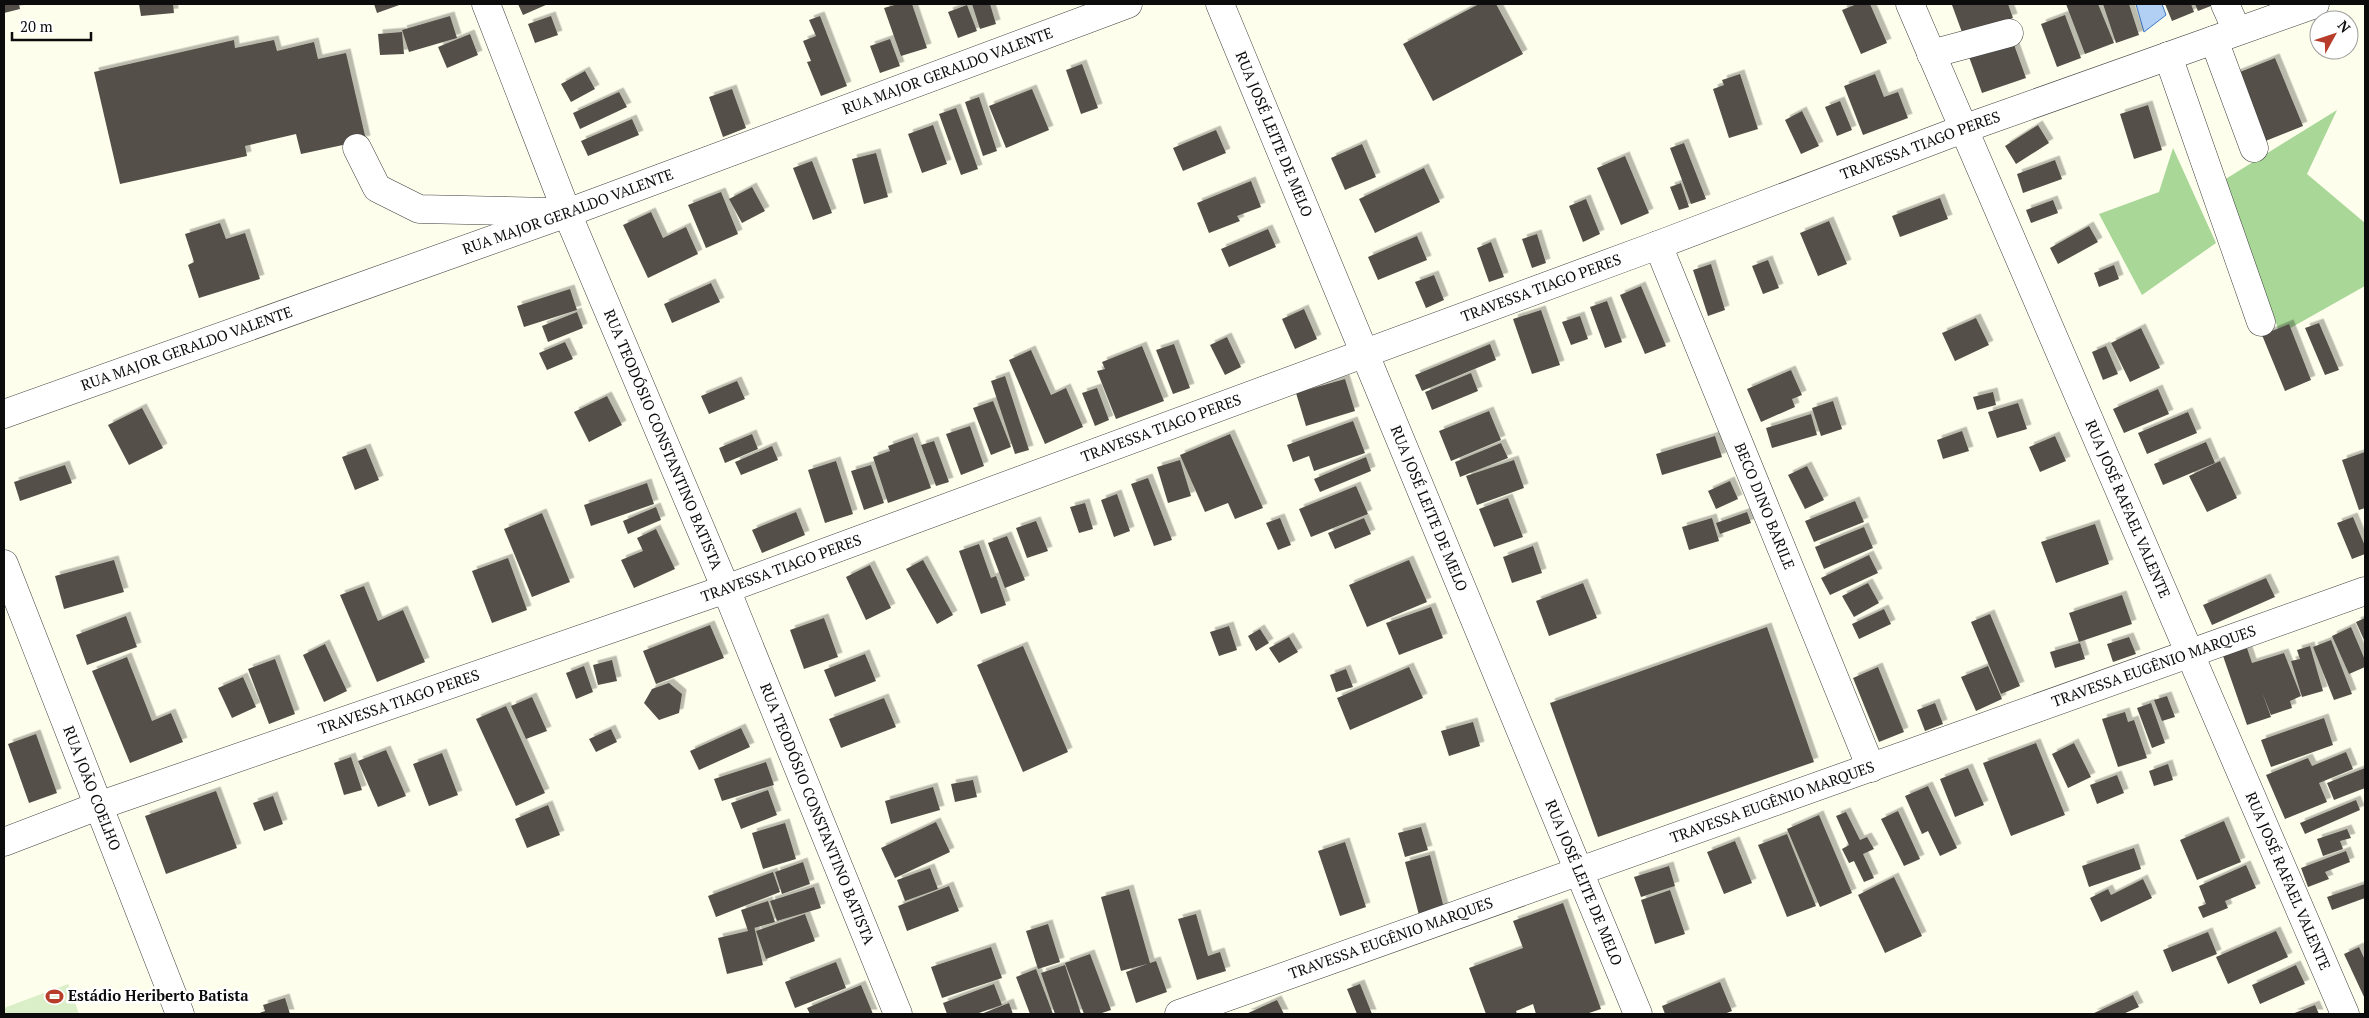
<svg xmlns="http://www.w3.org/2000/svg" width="2369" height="1018" font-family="'PT Serif',serif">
  <defs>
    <filter id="shadow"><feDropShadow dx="4.5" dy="-4.5" stdDeviation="0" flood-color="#0004"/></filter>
  </defs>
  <rect width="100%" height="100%" fill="#fefeec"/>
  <path fill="#a8d797" d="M2337,110L2307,174L2365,223V286L2280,334L2224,180Z
    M2173,148L2216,243L2142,295L2099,214L2159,192Z"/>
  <path fill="#daefc8" d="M68,984L79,1014H4V1008Z"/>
  <path fill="#b2cff4" stroke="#3b76c9" d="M2136,4H2162L2166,15L2144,32Z"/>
  <path fill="#544f49" filter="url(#shadow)" d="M4,4H19L20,9L4,13Z
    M139,4H173L174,13L141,16Z
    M374,4H402L377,13Z
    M518,4H548L523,15Z
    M898,4H912L927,48L901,56L884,8Z
    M972,4H990L996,24L980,29Z
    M1479,4H1496L1523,54L1433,101L1403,44Z
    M1857,4H1870L1887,43L1861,54L1842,10Z
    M1957,4H2008L2013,18L1963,35L1952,5Z
    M2066,4H2098L2114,43L2085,54Z
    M2103,4H2129L2139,35L2116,43Z
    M2165,4H2191L2194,12L2172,21Z
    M2195,4H2216L2198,11Z
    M967,5L977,31L958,38L948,12Z
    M2065,15L2081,58L2057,67L2041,24Z
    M450,16L457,38L409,52L402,30Z
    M551,16L558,35L535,43L528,24Z
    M820,16L847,86L821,96L807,62L811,61L803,41L816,36L809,20Z
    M402,32L404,54L380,55L378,34Z
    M470,34L478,55L447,68L438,47Z
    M890,39L900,66L880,73L870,46Z
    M2012,39L2026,78L1982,93L1968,54Z
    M234,40L235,48L274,40L277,51L314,42L318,59L346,53L366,140L301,154L296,134L245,146L247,156L120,184L94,72Z
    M2275,58L2303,126L2263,142L2235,74Z
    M1082,64L1098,108L1081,114L1066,70Z
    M585,71L595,89L571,102L561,84Z
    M1740,74L1758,129L1729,138L1713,89L1724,85L1722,80Z
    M1875,74L1884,97L1898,92L1908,118L1863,135L1844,86Z
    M732,89L746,128L723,137L709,97Z
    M1032,89L1049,130L1006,148L989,106Z
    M619,92L627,107L580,129L573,113Z
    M979,97L997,151L983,156L965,102Z
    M1840,101L1852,130L1837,136L1825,107Z
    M2148,105L2162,150L2134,159L2120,114Z
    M956,108L978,169L961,175L939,114Z
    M1802,111L1819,146L1801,154L1785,120Z
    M632,119L639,135L588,156L581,141Z
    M933,125L947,164L922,173L908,134Z
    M2038,125L2049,143L2016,164L2005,146Z
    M1216,130L1226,153L1183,171L1173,148Z
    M1684,143L1706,199L1691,204L1670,148Z
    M1362,144L1376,177L1345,190L1331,158Z
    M876,153L888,197L864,204L852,159Z
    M1625,156L1649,213L1621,225L1597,168Z
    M2055,160L2062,179L2023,193L2017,174Z
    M812,161L832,213L813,220L793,168Z
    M1424,168L1440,202L1375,233L1359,199Z
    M1251,181L1261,207L1237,216L1240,221L1209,233L1197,203Z
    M1681,183L1689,207L1679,210L1670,187Z
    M752,187L765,211L742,223L729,199Z
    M721,192L738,234L706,248L688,205Z
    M1940,198L1948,219L1900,237L1892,216Z
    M1586,199L1600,234L1583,242L1569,206Z
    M2053,200L2058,213L2031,223L2026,210Z
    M651,212L663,238L686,227L698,254L648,278L623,225Z
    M1829,221L1847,264L1818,276L1800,233Z
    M220,223L226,239L245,233L260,279L199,298L188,265L194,262L185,234Z
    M2089,226L2098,242L2058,264L2050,248Z
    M1268,229L1276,247L1229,267L1221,249Z
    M1537,234L1546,263L1532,268L1522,239Z
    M1417,236L1427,260L1378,280L1368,257Z
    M1491,242L1504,277L1489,282L1477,248Z
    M1768,260L1779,288L1763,294L1752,266Z
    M1711,264L1725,310L1708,316L1693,270Z
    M2114,265L2119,279L2099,287L2094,273Z
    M1434,275L1444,300L1426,308L1415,282Z
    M711,283L720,302L672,323L664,304Z
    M1641,286L1666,346L1645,354L1620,295Z
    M570,289L577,310L524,327L517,306Z
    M1607,301L1622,342L1605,348L1590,307Z
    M1304,309L1317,339L1295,349L1282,319Z
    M1541,310L1560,365L1532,374L1513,319Z
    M577,312L583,328L548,342L542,326Z
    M1580,316L1588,339L1571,345L1562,322Z
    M1976,318L1989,345L1955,361L1942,333Z
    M2319,323L2339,370L2325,375L2305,328Z
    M2289,324L2311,380L2285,391L2262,335Z
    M2141,328L2160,368L2130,382L2111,343Z
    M1227,337L1241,367L1225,375L1210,345Z
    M565,342L573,359L547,370L539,353Z
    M1174,344L1190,388L1173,394L1156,350Z
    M1490,344L1496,360L1422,391L1415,375Z
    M1142,346L1164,401L1116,419L1097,371L1105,369L1102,362Z
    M2106,346L2118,374L2103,380L2092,352Z
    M1031,350L1051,395L1066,388L1083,427L1045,444L1009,360Z
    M1791,370L1802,395L1792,399L1795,407L1761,422L1747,389Z
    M1471,373L1478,391L1432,410L1425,392Z
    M1005,376L1029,450L1015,454L991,381Z
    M1345,379L1355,411L1306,426L1296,393Z
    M737,381L745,399L709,414L701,396Z
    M1097,388L1109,420L1095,426L1082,393Z
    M2158,389L2169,414L2124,433L2113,409Z
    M1993,392L1996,405L1977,410L1973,397Z
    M607,396L622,425L589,442L574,412Z
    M993,401L1011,447L991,455L973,408Z
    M1833,401L1842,429L1821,436L1812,408Z
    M2018,403L2027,429L1997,438L1988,412Z
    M142,408L163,448L129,465L108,425Z
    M1489,411L1501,440L1451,461L1439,431Z
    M2188,412L2197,433L2147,454L2138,433Z
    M1811,414L1817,435L1772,448L1766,428Z
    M1353,421L1365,453L1314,471L1309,456L1293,462L1287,445Z
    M970,426L984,466L961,475L946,434Z
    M1962,431L1969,451L1943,459L1937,440Z
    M752,434L758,449L725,463L719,448Z
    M1230,434L1263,508L1235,519L1228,503L1205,512L1180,455Z
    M1715,436L1722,457L1662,475L1656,454Z
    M2055,436L2066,461L2040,472L2029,447Z
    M913,437L931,488L888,503L873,457L890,451L888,446Z
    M934,441L949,482L936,486L921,445Z
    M2206,442L2215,463L2163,485L2154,464Z
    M1501,443L1508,458L1460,477L1455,462Z
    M772,446L778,460L741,475L735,462Z
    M366,448L379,480L355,490L342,457Z
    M2365,452V508L2359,510L2342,460Z
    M1366,457L1371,471L1320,492L1314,479Z
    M1180,460L1191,496L1168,503L1157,467Z
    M1514,460L1524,488L1477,505L1466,476Z
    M836,461L853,514L825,523L808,470Z
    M2220,461L2237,498L2207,512L2189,476Z
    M65,465L72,483L20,501L14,482Z
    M871,465L884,503L864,510L851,471Z
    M1807,466L1824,500L1805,509L1788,475Z
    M1148,478L1172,540L1154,546L1131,484Z
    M1730,481L1738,499L1716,509L1708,491Z
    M647,483L654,504L591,526L584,505Z
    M1356,486L1368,514L1311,537L1299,509Z
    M1117,494L1130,531L1114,537L1101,500Z
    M1508,498L1523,537L1494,547L1479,509Z
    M1855,501L1864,522L1814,542L1805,521Z
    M1085,503L1093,529L1079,533L1070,507Z
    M656,507L661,520L628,534L623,521Z
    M796,512L805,535L762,553L752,530Z
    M1747,512L1751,523L1720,534L1716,523Z
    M542,513L570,582L532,597L504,529Z
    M2353,517L2365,546V554L2352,559L2337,523Z
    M1280,518L1291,545L1278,550L1266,523Z
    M1364,518L1371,534L1335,549L1328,533Z
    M1712,518L1719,541L1689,550L1682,527Z
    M1036,521L1048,551L1027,558L1016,528Z
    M2095,524L2109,564L2056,583L2041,542Z
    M1864,527L1873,548L1824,569L1815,547Z
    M656,529L675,569L634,588L621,560L643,551L637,538Z
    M1007,536L1025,580L1005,588L988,543Z
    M979,544L991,578L996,576L1006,605L981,614L959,551Z
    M1533,546L1542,573L1512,583L1503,557Z
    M1869,555L1878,573L1830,595L1821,578Z
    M508,558L527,610L492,623L472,571Z
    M114,560L124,592L64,609L55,576Z
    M923,560L953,615L937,624L906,569Z
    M1409,560L1427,602L1367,627L1349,585Z
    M870,565L891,608L866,620L846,577Z
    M2266,578L2275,597L2212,625L2203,605Z
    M1583,583L1597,618L1549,636L1536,601Z
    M1868,583L1879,603L1854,617L1842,596Z
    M364,586L378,621L403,610L425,662L377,682L340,595Z
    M2122,595L2132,624L2079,642L2069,613Z
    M1431,607L1443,638L1399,655L1386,623Z
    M1884,609L1891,624L1859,639L1852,624Z
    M1990,614L2020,686L2001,694L1971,622Z
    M126,616L137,647L87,665L76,635Z
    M824,618L838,657L804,669L790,630Z
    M2365,618V642L2356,622Z
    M710,625L724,658L656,684L643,651Z
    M1229,626L1237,650L1219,656L1210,632Z
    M1767,627L1814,762L1598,837L1550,703Z
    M2351,627L2365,660V667L2349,674L2332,636Z
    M1260,629L1269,643L1256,651L1248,636Z
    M1289,637L1298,652L1279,663L1269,648Z
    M2129,637L2136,654L2113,662L2107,644Z
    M2331,640L2352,694L2334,700L2313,647Z
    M2080,643L2085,659L2055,668L2050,652Z
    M325,644L347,691L324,702L303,655Z
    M1023,646L1068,752L1023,772L977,665Z
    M2310,646L2323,691L2302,697L2291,661L2300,659L2297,650Z
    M2247,648L2252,663L2284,653L2301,696L2290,701L2292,708L2271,715L2262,692L2271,717L2247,725L2223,656Z
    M865,654L876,681L835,697L824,670Z
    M127,657L152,721L171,713L183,742L130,763L92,671Z
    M275,659L295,714L269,724L248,669Z
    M612,660L617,681L598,685L593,665Z
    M584,666L593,692L576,699L566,673Z
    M1988,666L2002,699L1976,711L1961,677Z
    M1409,667L1423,698L1350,730L1337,698Z
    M1878,667L1904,732L1879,742L1853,678Z
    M1346,669L1353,687L1336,692L1330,675Z
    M243,677L256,707L232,718L218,688Z
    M669,683L682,694L679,713L659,720L644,703L652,689Z
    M2167,696L2175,717L2162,721L2154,700Z
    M532,697L547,731L526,739L511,706Z
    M884,698L896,727L841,748L829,719Z
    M1935,703L1943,724L1925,731L1917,710Z
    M2151,703L2165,743L2152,748L2137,708Z
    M506,706L545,793L516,806L476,719Z
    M2125,712L2128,722L2134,720L2147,758L2118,767L2102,719Z
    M2324,718L2333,745L2271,767L2261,740Z
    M1473,722L1480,746L1449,756L1441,731Z
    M741,728L750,747L699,770L690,751Z
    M611,729L617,742L596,752L589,739Z
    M36,734L57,793L29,803L8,744Z
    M2036,743L2065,815L2011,836L1983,763Z
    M2074,743L2091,777L2068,788L2052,754Z
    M386,750L406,796L378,807L358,761Z
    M2346,752L2353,769L2319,783L2327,802L2285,819L2266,775L2308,758L2312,766Z
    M442,753L458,795L429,806L413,764Z
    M351,757L362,790L344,795L334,763Z
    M766,762L774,785L722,801L714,779Z
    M2168,764L2173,780L2154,786L2149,771Z
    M1968,768L1984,805L1955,817L1940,779Z
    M2365,768V788L2334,800L2327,783Z
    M2117,775L2124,793L2097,804L2090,785Z
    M973,780L977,797L955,802L951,784Z
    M1928,786L1957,848L1940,856L1928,831L1922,834L1905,796Z
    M933,787L940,810L891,824L885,801Z
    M768,790L777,815L741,829L731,803Z
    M216,791L237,848L166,874L145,816Z
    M273,796L283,824L264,831L253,803Z
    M2356,800L2360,810L2305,834L2300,823Z
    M548,805L560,835L527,848L515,819Z
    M1898,811L1920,859L1904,866L1881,819Z
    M1846,812L1860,840L1867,837L1874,849L1863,854L1874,878L1864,882L1854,861L1849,863L1842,849L1849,845L1836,816Z
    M1819,815L1852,893L1820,907L1787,829Z
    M2224,821L2241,862L2197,880L2180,840Z
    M936,822L950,852L895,878L881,848Z
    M785,823L796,859L763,869L752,833Z
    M1421,827L1428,850L1405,857L1398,833Z
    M2347,829L2351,838L2340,841L2343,849L2323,856L2317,839Z
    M1787,834L1816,906L1787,917L1758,845Z
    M1735,841L1752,883L1724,894L1707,852Z
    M1345,842L1366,907L1340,916L1318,851Z
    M2134,848L2141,869L2089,887L2082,866Z
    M2346,851L2350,862L2325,872L2329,879L2308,887L2301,868Z
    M1430,855L1444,908L1419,915L1405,862Z
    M803,862L810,884L782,894L775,872Z
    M2246,865L2256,888L2225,901L2228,908L2203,918L2198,907L2206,904L2199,886Z
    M1669,866L1675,886L1641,897L1634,877Z
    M930,868L938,889L905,901L897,880Z
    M773,872L780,892L716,917L708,896Z
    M1894,877L1922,936L1885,953L1858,895Z
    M2143,879L2152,898L2101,922L2090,898L2108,889L2111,895Z
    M2365,884V898L2332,910L2327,897Z
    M949,886L959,911L907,931L898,906Z
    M814,887L821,908L777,921L770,901Z
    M1129,889L1150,963L1156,961L1167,992L1136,1003L1126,972L1147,964L1121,971L1101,897Z
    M1670,890L1685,934L1655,944L1641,900Z
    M768,901L775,922L754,928V926L763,965L727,974L718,938L748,931L741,910Z
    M1563,903L1601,1009L1586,1014H1536L1533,1004L1516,1011L1517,1014H1486L1469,968L1523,948L1513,921Z
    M805,914L815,941L766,959L756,931Z
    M1196,914L1208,956L1220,952L1226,971L1197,980L1178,919Z
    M1048,924L1060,962L1038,969L1026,931Z
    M2276,931L2288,957L2228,984L2216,957Z
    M2208,932L2217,954L2172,972L2163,950Z
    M991,947L1002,978L942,998L931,967Z
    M2359,947L2365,960V999L2344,954Z
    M1090,954L1111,1010L1099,1014H1084L1065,963Z
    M836,962L846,988L795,1008L785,982Z
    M1065,965L1081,1014H1055L1041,973Z
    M2296,965L2305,984L2260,1004L2252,985Z
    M1036,969L1053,1014H1030L1016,977Z
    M1720,982L1732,1011L1724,1014H1665L1662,1006Z
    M994,984L1002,1005L976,1014H947L943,1003Z
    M1360,984L1372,1014H1357L1347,989Z
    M861,985L873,1014H810L807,1008Z
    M2133,995L2139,1007L2123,1014H2092Z
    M285,998L290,1014H257L265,1011L263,1005Z
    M1277,1000L1284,1014H1246Z
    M1009,1003L1013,1014H981Z
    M2315,1005L2319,1014H2292Z"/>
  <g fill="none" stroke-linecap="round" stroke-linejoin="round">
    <defs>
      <g id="minor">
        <path id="s1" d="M486,4L567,213L726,589L898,1014"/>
        <path id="s2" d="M1220,4L1638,1014"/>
        <path id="s3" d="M1910,4L2345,1014"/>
        <path d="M2225,4L2237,31"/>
        <path d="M2214,40L2254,148"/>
        <path d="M1931,54L2009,33"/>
        <path d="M2168,56L2261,322"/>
        <path d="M357,148L377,188L419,209L551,212"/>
        <path id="s4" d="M1658,245L1871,768"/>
        <path id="s5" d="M4,414L567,213L1128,4"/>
        <path id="s6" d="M4,564L180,1014"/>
        <path id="s7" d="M4,842L98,806L726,589L1658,245L1963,129L2315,4"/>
        <path id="s8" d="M1179,1014L2365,591"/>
      </g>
    </defs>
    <use href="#minor" stroke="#3f3f3f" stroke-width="29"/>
    <use href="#minor" stroke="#fff" stroke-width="28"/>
  </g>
  <defs>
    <symbol id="stadium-bare" viewBox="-9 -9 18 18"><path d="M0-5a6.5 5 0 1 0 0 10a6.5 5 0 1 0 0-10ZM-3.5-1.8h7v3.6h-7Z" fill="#b73c29" stroke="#fff" stroke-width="2.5" paint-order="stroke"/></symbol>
  </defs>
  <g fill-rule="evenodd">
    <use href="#stadium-bare" x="42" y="984" width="25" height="25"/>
  </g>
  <g text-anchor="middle" stroke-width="5" stroke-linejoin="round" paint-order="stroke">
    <g font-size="15" fill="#0c0c0c" stroke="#fff">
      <text dy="5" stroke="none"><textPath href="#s5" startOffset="1004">RUA MAJOR GERALDO VALENTE</textPath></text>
      <text dy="5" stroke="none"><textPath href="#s2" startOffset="141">RUA JOSÉ LEITE DE MELO</textPath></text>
      <text dy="5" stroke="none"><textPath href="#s7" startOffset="2039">TRAVESSA TIAGO PERES</textPath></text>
      <text dy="5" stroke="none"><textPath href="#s5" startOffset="599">RUA MAJOR GERALDO VALENTE</textPath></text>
      <text dy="5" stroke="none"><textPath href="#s7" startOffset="1634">TRAVESSA TIAGO PERES</textPath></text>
      <text dy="5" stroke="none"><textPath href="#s5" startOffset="194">RUA MAJOR GERALDO VALENTE</textPath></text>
      <text dy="5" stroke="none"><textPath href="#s7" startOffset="1229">TRAVESSA TIAGO PERES</textPath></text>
      <text dy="5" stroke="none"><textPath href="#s1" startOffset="470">RUA TEODÓSIO CONSTANTINO BATISTA</textPath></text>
      <text dy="5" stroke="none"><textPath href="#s4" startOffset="282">BECO DINO BARILE</textPath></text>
      <text dy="5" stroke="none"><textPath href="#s2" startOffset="546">RUA JOSÉ LEITE DE MELO</textPath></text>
      <text dy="5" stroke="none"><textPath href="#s3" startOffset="550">RUA JOSÉ RAFAEL VALENTE</textPath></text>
      <text dy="5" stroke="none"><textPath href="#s7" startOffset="824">TRAVESSA TIAGO PERES</textPath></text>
      <text dy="5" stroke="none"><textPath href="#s8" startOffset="1035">TRAVESSA EUGÊNIO MARQUES</textPath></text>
      <text dy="5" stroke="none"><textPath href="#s7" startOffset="419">TRAVESSA TIAGO PERES</textPath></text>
      <text dy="5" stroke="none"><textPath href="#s6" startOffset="241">RUA JOÃO COELHO</textPath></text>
      <text dy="5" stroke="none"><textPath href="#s8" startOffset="630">TRAVESSA EUGÊNIO MARQUES</textPath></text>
      <text dy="5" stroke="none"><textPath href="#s1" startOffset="875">RUA TEODÓSIO CONSTANTINO BATISTA</textPath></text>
      <text dy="5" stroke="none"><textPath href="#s3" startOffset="955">RUA JOSÉ RAFAEL VALENTE</textPath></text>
      <text dy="5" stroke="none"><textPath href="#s2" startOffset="951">RUA JOSÉ LEITE DE MELO</textPath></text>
      <text dy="5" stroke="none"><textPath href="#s8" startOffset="225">TRAVESSA EUGÊNIO MARQUES</textPath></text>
    </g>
    <g font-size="15" font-weight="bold" fill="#0c0c0c" stroke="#fff" text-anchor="start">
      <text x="68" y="1001">Estádio Heriberto Batista</text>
    </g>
  </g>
  <rect width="2369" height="1018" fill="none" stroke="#0c0c0c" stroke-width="10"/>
  <g transform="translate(2334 35) rotate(50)"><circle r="24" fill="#ffffff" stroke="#9e9e9e"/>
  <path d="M0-4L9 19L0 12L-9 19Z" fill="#b73c29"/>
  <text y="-8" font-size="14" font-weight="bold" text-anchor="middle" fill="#0c0c0c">N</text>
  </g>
  <path d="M12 32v8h79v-8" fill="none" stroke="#0c0c0c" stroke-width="2.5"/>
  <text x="20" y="32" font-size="15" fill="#0c0c0c" stroke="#ffffff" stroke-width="4" paint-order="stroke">20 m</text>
</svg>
